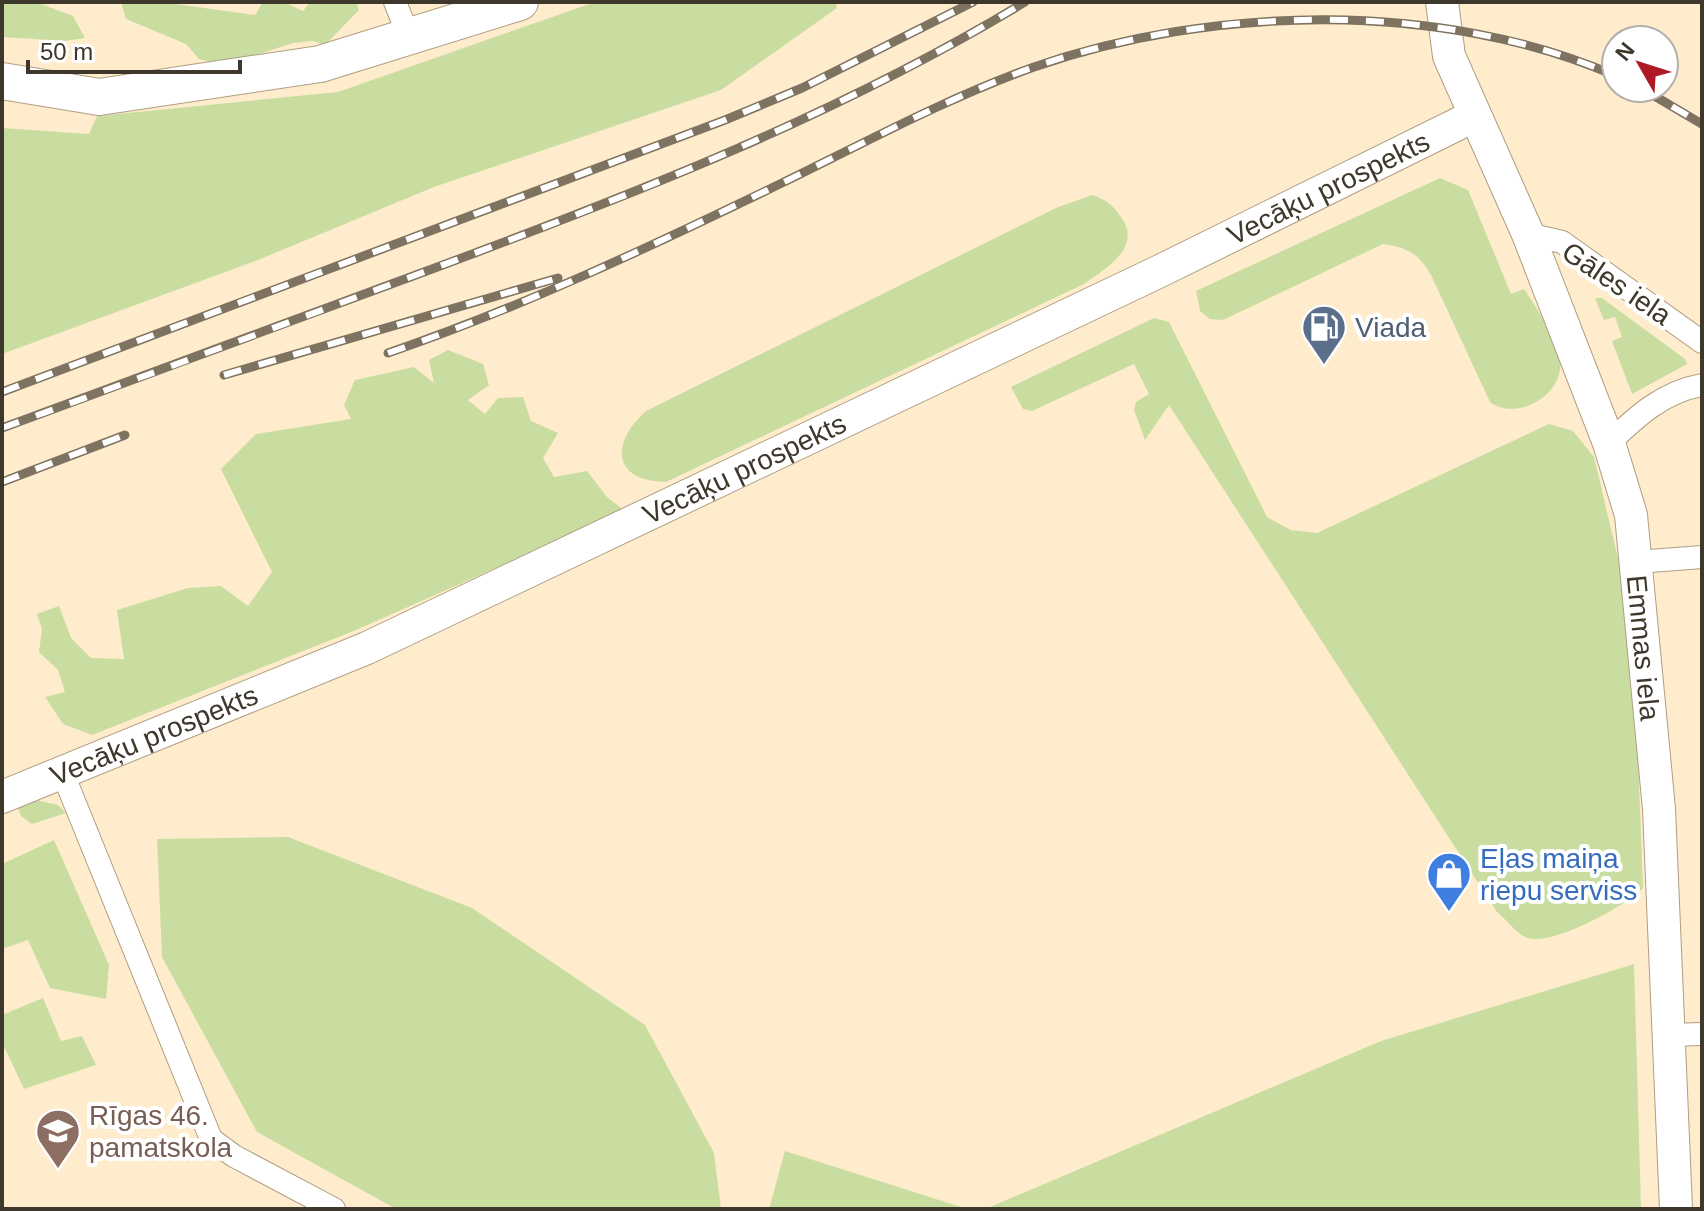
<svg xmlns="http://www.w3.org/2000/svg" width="1704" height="1211" viewBox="0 0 1704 1211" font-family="Arial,sans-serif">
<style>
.green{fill:#cadda1}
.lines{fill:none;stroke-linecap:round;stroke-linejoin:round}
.minor-casing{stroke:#af9e81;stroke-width:24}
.secondary-casing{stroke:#af9e81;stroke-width:34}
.primary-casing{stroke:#af9e81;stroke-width:38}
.minor{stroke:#fff;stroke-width:22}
.secondary{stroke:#fff;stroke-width:32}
.primary{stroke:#fff;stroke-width:36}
.rail-casing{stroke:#7e7361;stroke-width:9}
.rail{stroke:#fff;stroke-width:6;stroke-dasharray:18;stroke-linecap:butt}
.labels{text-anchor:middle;stroke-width:8;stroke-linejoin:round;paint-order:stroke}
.street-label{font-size:28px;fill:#3e372b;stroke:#fff}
.service-label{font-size:28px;fill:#4e5e75;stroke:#fff;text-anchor:start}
.shop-label{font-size:28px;fill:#366cbe;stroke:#fff;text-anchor:start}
.education-label{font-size:28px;fill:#785e54;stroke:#fff;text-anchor:start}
</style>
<rect width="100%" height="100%" fill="#feeccd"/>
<g class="green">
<polygon points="2,2 36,2 73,16 85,38 65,41 2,37"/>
<polygon points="121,2 161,2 255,15 263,2 284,2 303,11 310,2 356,2 359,10 325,45 313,41 293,43 223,66 199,59 186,44 126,19"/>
<polygon points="595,2 835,2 837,8 721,90 434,187 258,260 2,354 2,128 89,134 97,116 338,92"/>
<path d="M 1440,178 L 1468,190 L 1511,294 L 1524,289 C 1537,309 1557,337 1560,361 C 1564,395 1517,422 1490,402 L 1431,275 C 1419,254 1407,247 1383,244 L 1223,320 L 1210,319 L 1200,311 L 1196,291 Z"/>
<path d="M 1092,195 C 1105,199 1113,205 1121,217 C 1143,247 1106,268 1084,284 L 666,482 C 612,481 610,443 646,411 L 1056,208 Z"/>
<polygon points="1595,298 1602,298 1685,359 1687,364 1632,394 1612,341 1622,337 1615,317 1604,320"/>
<path d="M 1154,318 L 1169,322 L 1267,517 L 1291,530 L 1317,533 L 1549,424 L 1573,431 L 1594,457 L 1633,622 L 1643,888 C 1626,906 1548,949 1525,937 C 1515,932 1506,919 1497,912 L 1169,405 L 1145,440 L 1134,410 L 1136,402 L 1149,394 L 1134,364 L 1032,411 L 1023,409 L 1011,387 Z"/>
<polygon points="448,350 483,364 489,385 468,400 485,414 498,398 523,397 531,421 558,433 543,458 554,477 587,471 607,497 625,511 356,630 92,735 63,724 45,697 65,692 58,670 39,652 42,629 37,614 59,606 71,638 91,658 124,659 117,610 188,588 221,586 248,606 272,572 221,469 256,434 351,419 344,405 355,380 414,367 434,383 429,360"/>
<polygon points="36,800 58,805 66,813 32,824 21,816 17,805"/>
<polygon points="288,837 472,908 645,1025 714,1153 721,1209 396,1209 257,1132 162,957 157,839"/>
<polygon points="54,840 109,965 106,999 50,988 28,940 2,949 2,864"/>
<polygon points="1634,964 1641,1209 769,1209 785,1151 961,1207 990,1207 1381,1041"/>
<polygon points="43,998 61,1041 82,1036 96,1065 24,1089 2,1042 2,1015"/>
</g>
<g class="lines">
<g class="minor-casing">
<g id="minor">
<polyline points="395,2 409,37"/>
<polyline points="1528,234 1562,242 1702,342"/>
<path d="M 1609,443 C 1637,416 1663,392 1702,385"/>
<polyline points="1637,562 1702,557"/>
<polyline points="63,774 211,1139 234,1156 334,1209"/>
<polyline points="1669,1035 1702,1034"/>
</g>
</g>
<g class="secondary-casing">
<g id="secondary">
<path id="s1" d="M 1442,2 L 1449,56 L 1528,234 L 1609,443 L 1631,515 L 1659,809 L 1676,1209"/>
<path id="s2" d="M 2,797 L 367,648 L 1160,271 L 1474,116"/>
</g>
</g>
<g class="primary-casing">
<polyline id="primary" points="2,81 99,97 320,64 520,2"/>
</g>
<use href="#minor" class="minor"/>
<use href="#secondary" class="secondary"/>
<use href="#primary" class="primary"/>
<g class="rail-casing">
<g id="rail">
<polyline points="1641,88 1702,124"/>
<path d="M 388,353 C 525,306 654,245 784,182 C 866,142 947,98 1034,67 C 1213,5 1442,0 1616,76"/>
<polyline points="224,375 558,278"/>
<polyline points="2,392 725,120 802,88 973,2"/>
<path d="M 2,428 C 146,376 289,322 432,269 C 637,193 838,115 1025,2"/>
<polyline points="2,482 125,435"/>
</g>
</g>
<use href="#rail" class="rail"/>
</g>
<defs>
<g id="fuel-pin" transform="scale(2.3)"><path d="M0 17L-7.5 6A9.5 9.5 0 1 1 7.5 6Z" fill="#5c6f8a" stroke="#fff"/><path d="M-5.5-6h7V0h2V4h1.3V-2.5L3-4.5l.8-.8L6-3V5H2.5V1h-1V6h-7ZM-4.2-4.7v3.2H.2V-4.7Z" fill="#fff"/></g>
<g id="shop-pin" transform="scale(2.3)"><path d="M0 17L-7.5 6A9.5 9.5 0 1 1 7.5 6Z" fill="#3f7fe0" stroke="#fff"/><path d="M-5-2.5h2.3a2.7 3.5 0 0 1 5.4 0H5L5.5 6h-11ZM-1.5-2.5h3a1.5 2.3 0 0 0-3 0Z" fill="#fff"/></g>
<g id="school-pin" transform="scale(2.3)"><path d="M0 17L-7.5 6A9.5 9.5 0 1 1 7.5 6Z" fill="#8d6e63" stroke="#fff"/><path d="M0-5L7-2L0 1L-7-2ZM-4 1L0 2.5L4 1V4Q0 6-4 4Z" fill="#fff"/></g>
</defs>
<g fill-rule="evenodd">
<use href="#fuel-pin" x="1324" y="327"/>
<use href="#shop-pin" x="1449" y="874"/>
<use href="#school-pin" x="58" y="1131"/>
</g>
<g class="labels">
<g class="street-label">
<text dy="10" stroke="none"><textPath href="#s2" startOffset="1460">Vecāķu prospekts</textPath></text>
<text transform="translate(1617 283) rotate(34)" y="10">Gāles iela</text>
<text dy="10" stroke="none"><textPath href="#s2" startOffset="812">Vecāķu prospekts</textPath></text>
<text dy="10" stroke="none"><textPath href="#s1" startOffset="682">Emmas iela</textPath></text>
<text dy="10" stroke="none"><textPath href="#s2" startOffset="164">Vecāķu prospekts</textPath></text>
</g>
<g class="service-label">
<text x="1355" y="337">Viada</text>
</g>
<g class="shop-label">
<text x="1480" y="868">Eļas maiņa<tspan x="1480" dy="32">riepu serviss</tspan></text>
</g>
<g class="education-label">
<text x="89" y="1125">Rīgas 46.<tspan x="89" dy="32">pamatskola</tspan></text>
</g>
</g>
<rect width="1704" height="1211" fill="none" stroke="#3e372b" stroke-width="8"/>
<g transform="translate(1640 64) rotate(309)"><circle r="38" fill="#ffffff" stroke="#b2afaa" stroke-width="2"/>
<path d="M0-6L14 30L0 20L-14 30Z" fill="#ad1924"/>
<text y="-12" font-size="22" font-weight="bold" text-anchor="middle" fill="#3e372b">N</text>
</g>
<path d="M28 60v12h212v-12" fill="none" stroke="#3e372b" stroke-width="4"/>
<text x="40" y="60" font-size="24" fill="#3e372b" stroke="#ffffff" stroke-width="6" paint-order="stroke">50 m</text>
</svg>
